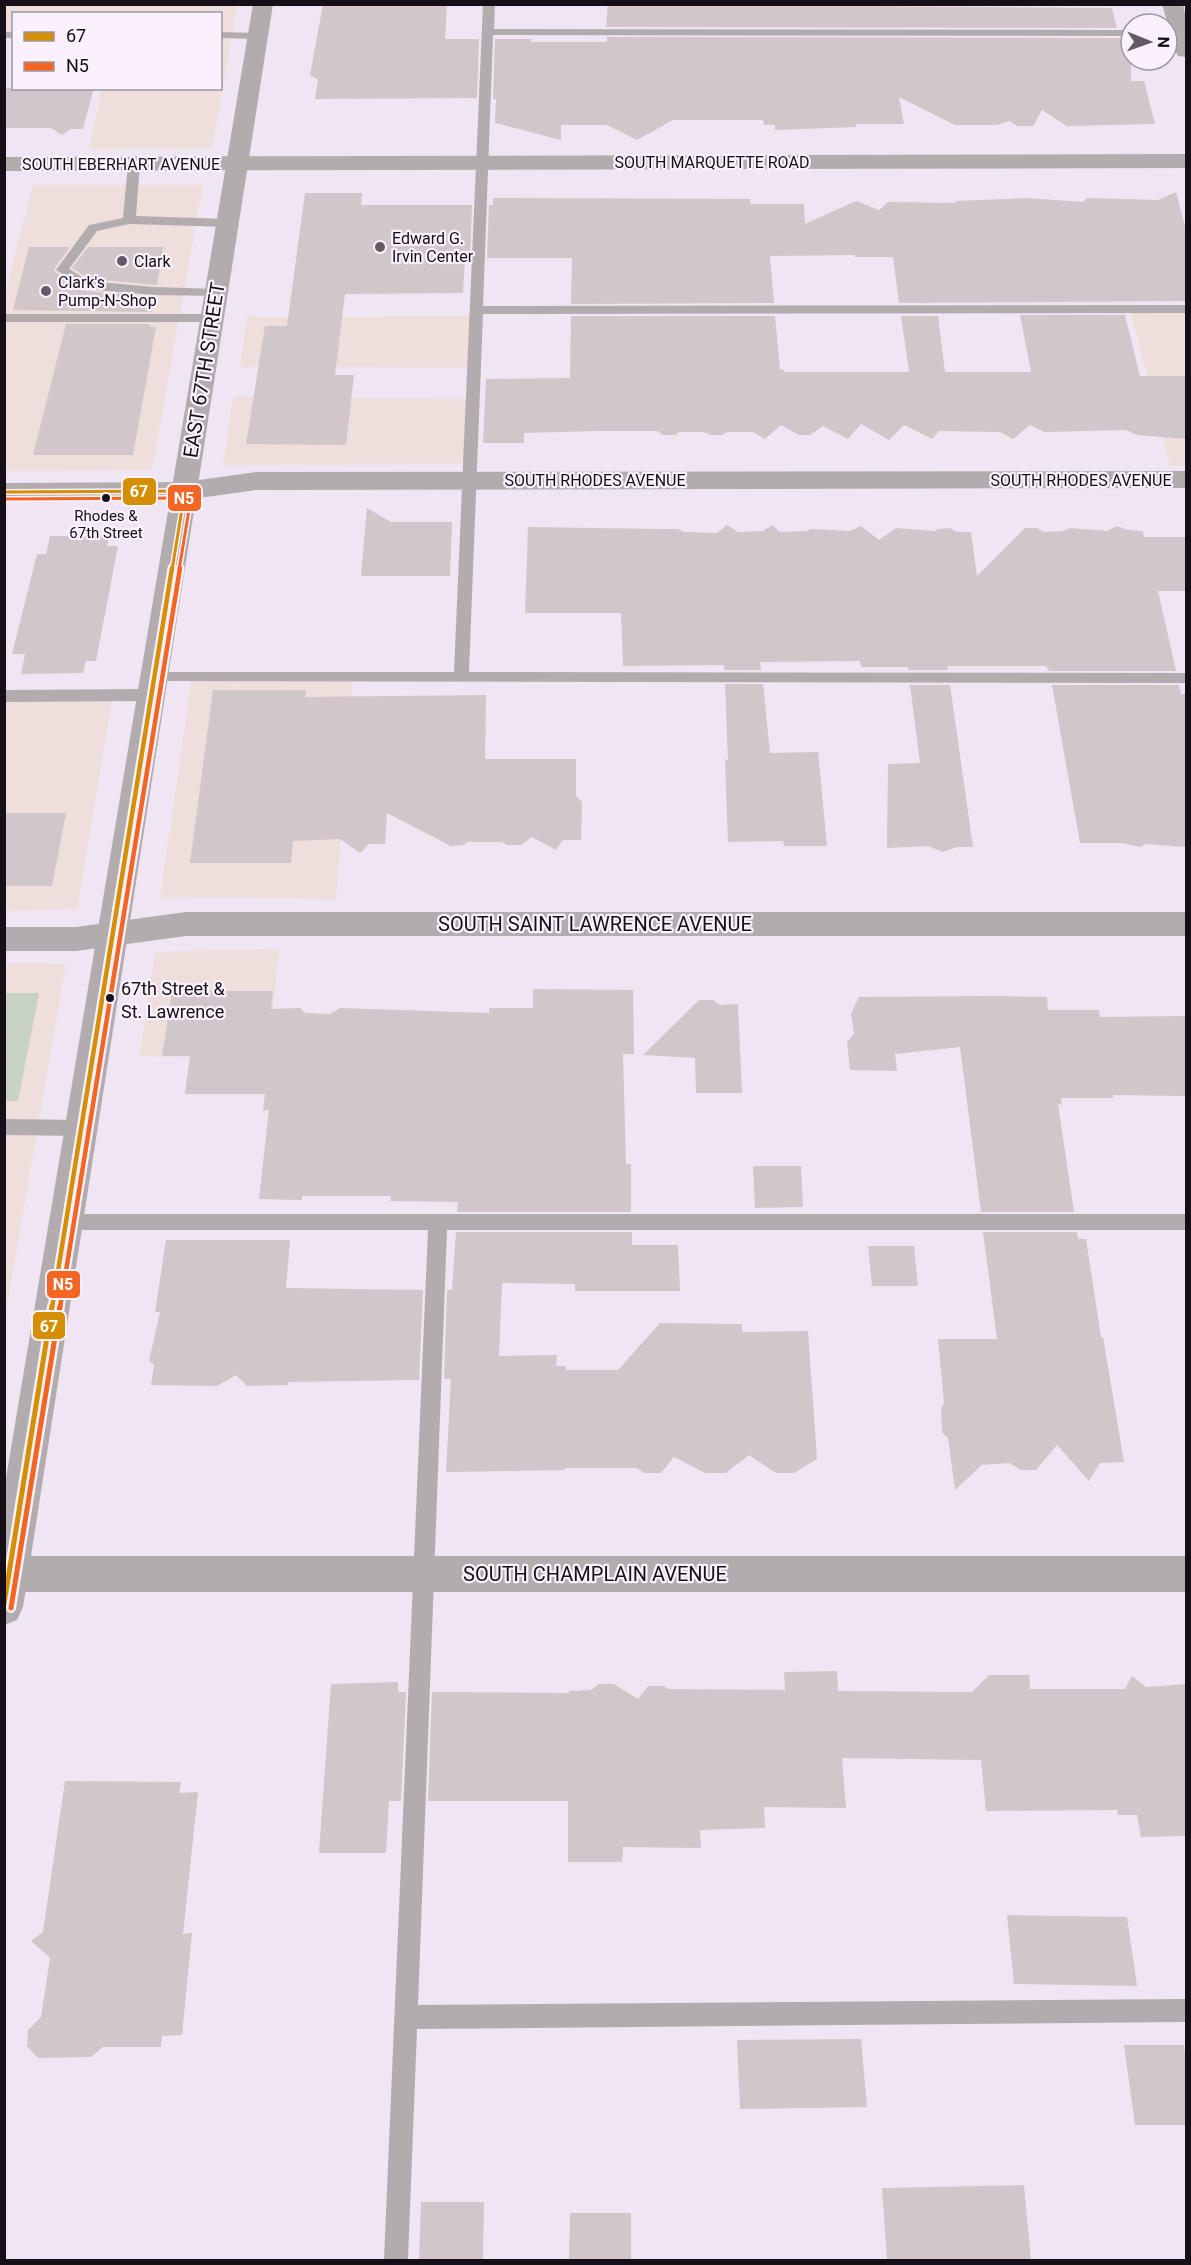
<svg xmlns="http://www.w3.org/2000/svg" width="1191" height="2265" viewBox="0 0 1191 2265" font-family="Roboto,sans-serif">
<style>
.commercial{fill:#eededc}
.green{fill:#c8d2c6}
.building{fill:#d1c6ca}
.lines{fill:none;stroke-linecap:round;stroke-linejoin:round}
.service{fill:#b2acae;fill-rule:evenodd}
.minor{fill:#b2acae;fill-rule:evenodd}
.tertiary{fill:#b2acae;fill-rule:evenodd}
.bus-1-far2-casing{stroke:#faf1fc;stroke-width:6}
.bus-1-far1-casing{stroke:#faf1fc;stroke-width:9}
.bus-1-casing{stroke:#faf1fc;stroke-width:10}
.bus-2-far2-casing{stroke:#faf1fc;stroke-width:6}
.bus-2-far1-casing{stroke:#faf1fc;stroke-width:9}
.bus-2-casing{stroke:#faf1fc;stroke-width:10}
.bus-1-far2{stroke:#d58f04;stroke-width:3}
.bus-1-far1{stroke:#d58f04;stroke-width:4.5}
.bus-1{stroke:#d58f04;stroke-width:5}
.bus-2-far2{stroke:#f26522;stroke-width:3}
.bus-2-far1{stroke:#f26522;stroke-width:4.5}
.bus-2{stroke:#f26522;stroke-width:5}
.poi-dot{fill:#625a65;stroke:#faf1fc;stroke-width:2}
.bus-dot{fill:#160f18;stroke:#faf1fc;stroke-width:2}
.labels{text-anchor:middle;stroke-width:4.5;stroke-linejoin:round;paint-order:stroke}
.far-bus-label{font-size:15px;fill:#160f18;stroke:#faf1fc}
.far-street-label{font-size:16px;fill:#160f18;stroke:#faf1fc}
.far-poi-label{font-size:16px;fill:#160f18;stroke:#faf1fc;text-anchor:start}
.bus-label{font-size:18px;fill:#160f18;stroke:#faf1fc;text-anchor:start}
.street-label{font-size:20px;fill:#160f18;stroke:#faf1fc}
.line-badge{stroke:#faf1fc;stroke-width:2}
.badge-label{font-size:16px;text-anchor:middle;font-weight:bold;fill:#fff}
</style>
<rect width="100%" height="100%" fill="#f0e5f3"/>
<g class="commercial">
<polygon points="5,5 237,5 212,149 89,149 102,89 220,88 220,14 14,14 13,35 5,35"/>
<polygon points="33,185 203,185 152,470 5,471 5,293"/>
<polygon points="1130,309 1186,309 1186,465 1170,466"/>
<polygon points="476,316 474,368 240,367 247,317"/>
<polygon points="233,397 472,399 470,464 223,465"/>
<polygon points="192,677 353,677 336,899 160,897"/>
<polygon points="113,695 77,909 5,911 4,696"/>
<polygon points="279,949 268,1059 140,1056 155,952"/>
<polygon points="5,963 66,964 5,1317"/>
</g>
<polygon class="green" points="5,993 39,993 18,1101 5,1101"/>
<g class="building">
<polygon points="323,4 447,4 445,39 479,39 477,98 315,99 318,80 310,75"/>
<polygon points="608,4 1112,8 1117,28 606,27"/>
<polygon points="607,37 1120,38 1122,43 1131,43 1131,81 1144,81 1155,124 1067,126 1042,110 1033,126 1017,126 1009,121 997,125 955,125 899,97 904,124 856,124 856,127 775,130 775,125 764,125 763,120 673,120 637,140 607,125 561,125 561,140 495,123 496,99 493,99 495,39 531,39 531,42 607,42"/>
<polygon points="4,88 94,88 83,129 71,129 62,135 51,128 4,128"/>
<polygon points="1176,192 1186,230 1186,301 899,303 893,257 855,257 855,255 770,256 774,303 571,304 572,258 487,258 489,205 493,205 493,198 750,199 750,204 804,204 805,224 856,201 879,210 888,202 956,203 955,201 1027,198 1083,202 1087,198 1158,200"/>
<polygon points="305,193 362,193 361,205 472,205 470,258 465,259 463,293 345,294 335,375 354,375 346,445 246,444 265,326 287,326"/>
<polygon points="29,247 70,247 54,269 55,272 86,291 155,297 152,312 13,310"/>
<polygon points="88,247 163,247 157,285 90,279 72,268"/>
<polygon points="1020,315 1125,315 1140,376 1186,376 1186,439 1137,435 1126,430 1044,432 1030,425 1013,439 1000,432 939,431 932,439 904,425 889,440 861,424 848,439 823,426 810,435 799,435 781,425 765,439 753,432 727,432 722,435 711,435 703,432 679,432 675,435 663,435 657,431 597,431 524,433 524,443 483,443 486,379 570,378 571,316 775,316 780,369 784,370 784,372 909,372 901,316 938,316 945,372 1031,372"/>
<polygon points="66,324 150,324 150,327 156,327 133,455 33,455"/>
<polygon points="367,508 391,522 452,522 450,576 361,576"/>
<polygon points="727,525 738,532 763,531 772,525 780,532 807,531 811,529 850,531 861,526 879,540 896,528 935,531 938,529 950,528 957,532 971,532 977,576 1025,528 1037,528 1044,532 1063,531 1070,528 1107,531 1117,526 1128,530 1143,531 1144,537 1186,537 1186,591 1158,591 1176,671 1049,671 1046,666 947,666 948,670 908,670 908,667 861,667 860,661 760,662 761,670 724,670 724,665 623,666 621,613 525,613 528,527 661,529 678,529 684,532 717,533"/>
<polygon points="50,536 109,536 107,546 118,546 96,661 86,661 83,673 21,674 25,654 12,654 37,554 46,554"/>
<polygon points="725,684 763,684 770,753 818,752 827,846 784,846 783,841 728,842 725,760 728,760"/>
<polygon points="910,685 950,685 973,847 957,847 942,852 928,846 887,848 888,764 920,763"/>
<polygon points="1052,685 1179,685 1181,694 1186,694 1186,847 1145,844 1141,847 1122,843 1080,843"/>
<polygon points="213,690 306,690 305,697 486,695 485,759 576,759 576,796 582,802 581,840 563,840 556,850 532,837 521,845 507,845 502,842 467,842 464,845 451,846 387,813 385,844 369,844 360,853 340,839 293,841 291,863 190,863"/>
<polygon points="4,813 66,813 52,886 4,886"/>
<polygon points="533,989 633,990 634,1054 623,1054 626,1164 631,1164 631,1212 457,1212 458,1202 390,1201 391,1196 302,1196 302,1200 259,1199 269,1110 263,1111 265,1094 185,1094 190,1056 162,1056 172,991 273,991 271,1009 300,1008 305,1013 330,1014 340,1008 489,1013 489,1008 533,1008"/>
<polygon points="994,996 1047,997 1048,1010 1099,1010 1100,1017 1186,1016 1186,1096 1113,1095 1113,1098 1061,1098 1062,1105 1058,1104 1074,1212 981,1212 960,1047 895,1054 897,1071 850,1070 847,1042 854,1034 851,1014 859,997"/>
<polygon points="699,1000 713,1000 720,1005 738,1004 742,1093 696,1093 695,1058 643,1055"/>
<polygon points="753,1166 801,1166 803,1207 755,1208"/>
<polygon points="456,1232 632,1232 632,1245 678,1245 680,1291 575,1291 575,1284 502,1283 499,1356 557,1355 556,1366 566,1366 566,1370 618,1370 660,1323 742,1324 742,1332 808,1331 817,1459 794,1473 776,1473 749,1455 726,1473 705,1473 674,1457 661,1473 644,1473 637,1468 565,1468 565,1470 446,1472 451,1379 444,1379 447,1290 452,1290"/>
<polygon points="983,1232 1077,1232 1078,1239 1086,1239 1101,1337 1103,1337 1124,1462 1100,1463 1089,1481 1057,1445 1036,1470 1021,1470 1009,1463 982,1465 955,1490 948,1438 942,1432 941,1409 944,1403 938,1339 997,1339"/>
<polygon points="166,1240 290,1240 286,1288 423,1290 419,1380 288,1382 288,1385 247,1386 236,1375 217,1386 151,1385 154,1365 149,1361 160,1312 155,1312"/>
<polygon points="868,1246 914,1246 918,1286 872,1286"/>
<polygon points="837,1671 838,1691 972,1692 989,1675 1029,1675 1030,1689 1125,1689 1132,1676 1146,1687 1186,1684 1186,1836 1141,1837 1137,1815 1118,1815 1117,1810 986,1811 981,1760 842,1758 846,1808 764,1807 765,1828 700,1830 701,1848 623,1847 622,1862 568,1862 568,1801 428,1801 432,1692 569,1693 569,1691 591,1690 599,1684 614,1684 638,1699 648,1686 664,1686 668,1689 785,1690 784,1672"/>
<polygon points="398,1682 398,1692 406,1692 401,1801 389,1801 386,1853 319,1853 331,1684"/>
<polygon points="65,1781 181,1782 179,1793 198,1792 183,1934 192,1933 182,2035 162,2036 161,2047 103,2047 91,2057 38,2058 27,2046 28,2030 41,2017 50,1958 31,1941 43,1932"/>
<polygon points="1007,1915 1127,1917 1137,1986 1014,1984"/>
<polygon points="861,2039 867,2107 740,2109 737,2040"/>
<polygon points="1124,2045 1184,2045 1186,2061 1186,2125 1135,2125"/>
<polygon points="1024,2185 1031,2260 887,2260 882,2188"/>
<polygon points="421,2202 484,2202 483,2260 419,2260"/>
<polygon points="570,2213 631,2213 631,2260 569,2260"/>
</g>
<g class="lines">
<g class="service">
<polygon points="483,4 495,4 494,29 1131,30 1131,36 493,35 483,306 1186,305 1186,313 483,314 469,672 1186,673 1186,683 150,681 147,677 150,673 155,672 454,672"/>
<rect x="1167" y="30" width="19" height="6"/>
<rect x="4" y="32" width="10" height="6"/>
<polygon points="220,32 258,33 264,36 258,39 220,38"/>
<polygon points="134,160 140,164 136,216 228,219 234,223 228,227 129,224 97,231 69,269 89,281 153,287 217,289 224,293 222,296 153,295 86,289 56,270 89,225 123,218 128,164"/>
<polygon points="4,314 213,314 220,318 213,322 4,322"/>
<polygon points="152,689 157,691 160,695 157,699 152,701 4,702 4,690"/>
<polygon points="4,1119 82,1120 88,1123 91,1128 88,1133 82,1136 4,1135"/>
<polygon points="66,1214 1186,1214 1186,1230 447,1230 418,2005 1186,1999 1186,2022 417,2029 408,2260 384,2260 428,1230 66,1230 59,1228 57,1222 59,1216"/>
</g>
<g class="minor">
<polygon points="1186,154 1186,168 4,171 4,157"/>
<polygon points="256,472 1186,471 1186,488 256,490 185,500 4,501 4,483 185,482"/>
<polygon points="186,912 1186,912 1186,936 186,936 76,951 4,951 4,927 76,927"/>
<rect x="4" y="1556" width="1182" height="36"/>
</g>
<g class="tertiary">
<polygon points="253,4 273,4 23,1607 17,1620 4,1625 4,1490"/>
<polygon points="1162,4 1183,4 1186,18 1186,57 1178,56 1175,51"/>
</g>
<g class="bus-1-far2-casing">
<g id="bus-1-far2">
<polyline points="4,492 185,491"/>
<polyline points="172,570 185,491"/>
</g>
</g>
<g class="bus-1-far1-casing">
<polyline id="bus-1-far1" points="52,1308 172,568"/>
</g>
<g class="bus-1-casing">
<polyline id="bus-1" points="4,1604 52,1306"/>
</g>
<g class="bus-2-far2-casing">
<g id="bus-2-far2">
<polyline points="4,499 185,498"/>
<polyline points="179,570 192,492"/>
</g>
</g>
<g class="bus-2-far1-casing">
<polyline id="bus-2-far1" points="60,1308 180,568"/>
</g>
<g class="bus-2-casing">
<polyline id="bus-2" points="11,1608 60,1306"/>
</g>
<use href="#bus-1-far2" class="bus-1-far2"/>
<use href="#bus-1-far1" class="bus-1-far1"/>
<use href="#bus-1" class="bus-1"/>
<use href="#bus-2-far2" class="bus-2-far2"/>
<use href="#bus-2-far1" class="bus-2-far1"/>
<use href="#bus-2" class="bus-2"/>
</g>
<g class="poi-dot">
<circle cx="380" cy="247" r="6"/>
<circle cx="122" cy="261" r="6"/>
<circle cx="46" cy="291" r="6"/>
</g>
<g class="bus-dot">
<circle cx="106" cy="498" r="5"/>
<circle cx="110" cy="998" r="5"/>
</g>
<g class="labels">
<g class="far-bus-label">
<text x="106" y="521">Rhodes &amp;<tspan x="106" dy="17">67th Street</tspan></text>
</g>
<g class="far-street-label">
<text x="712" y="168">SOUTH MARQUETTE ROAD</text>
<text x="121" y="170">SOUTH EBERHART AVENUE</text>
<text x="595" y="486">SOUTH RHODES AVENUE</text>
<text x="1081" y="486">SOUTH RHODES AVENUE</text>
</g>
<g class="far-poi-label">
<text x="392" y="244">Edward G.<tspan x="392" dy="18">Irvin Center</tspan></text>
<text x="134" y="267">Clark</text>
<text x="58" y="288">Clark's<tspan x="58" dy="18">Pump-N-Shop</tspan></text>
</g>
<g class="bus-label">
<text x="121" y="995">67th Street &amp;<tspan x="121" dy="23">St. Lawrence</tspan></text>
</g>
<g class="street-label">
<text transform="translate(204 370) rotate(-81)" y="7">EAST 67TH STREET</text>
<text x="595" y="931">SOUTH SAINT LAWRENCE AVENUE</text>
<text x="595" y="1581">SOUTH CHAMPLAIN AVENUE</text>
</g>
</g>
<g class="line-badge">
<rect x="122" y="477" width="35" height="29" rx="6" fill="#d58f04"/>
<rect x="167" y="484" width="35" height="28" rx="6" fill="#f26522"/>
<rect x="46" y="1270" width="35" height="29" rx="6" fill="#f26522"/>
<rect x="32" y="1311" width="34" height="29" rx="6" fill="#d58f04"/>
</g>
<g class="badge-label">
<text x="139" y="497">67</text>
<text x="184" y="504">N5</text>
<text x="63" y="1290">N5</text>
<text x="49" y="1332">67</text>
</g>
<rect width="1191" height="2265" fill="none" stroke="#160f18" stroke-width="12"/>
<rect x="12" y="12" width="210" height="78" fill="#faf1fc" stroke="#9f97a1" stroke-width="1.5"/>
<rect x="24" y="32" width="30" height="9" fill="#d58f04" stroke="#9f97a1" stroke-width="1.5"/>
<text x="66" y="42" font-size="18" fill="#160f18">67</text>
<rect x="24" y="62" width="30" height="9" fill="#f26522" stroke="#9f97a1" stroke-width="1.5"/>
<text x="66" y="72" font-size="18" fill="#160f18">N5</text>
<g transform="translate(1149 42) rotate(91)"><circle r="28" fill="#faf1fc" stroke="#9f97a1" stroke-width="1.5"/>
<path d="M0-4.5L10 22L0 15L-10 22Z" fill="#625a65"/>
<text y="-9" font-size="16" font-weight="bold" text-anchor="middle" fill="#160f18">N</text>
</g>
</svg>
